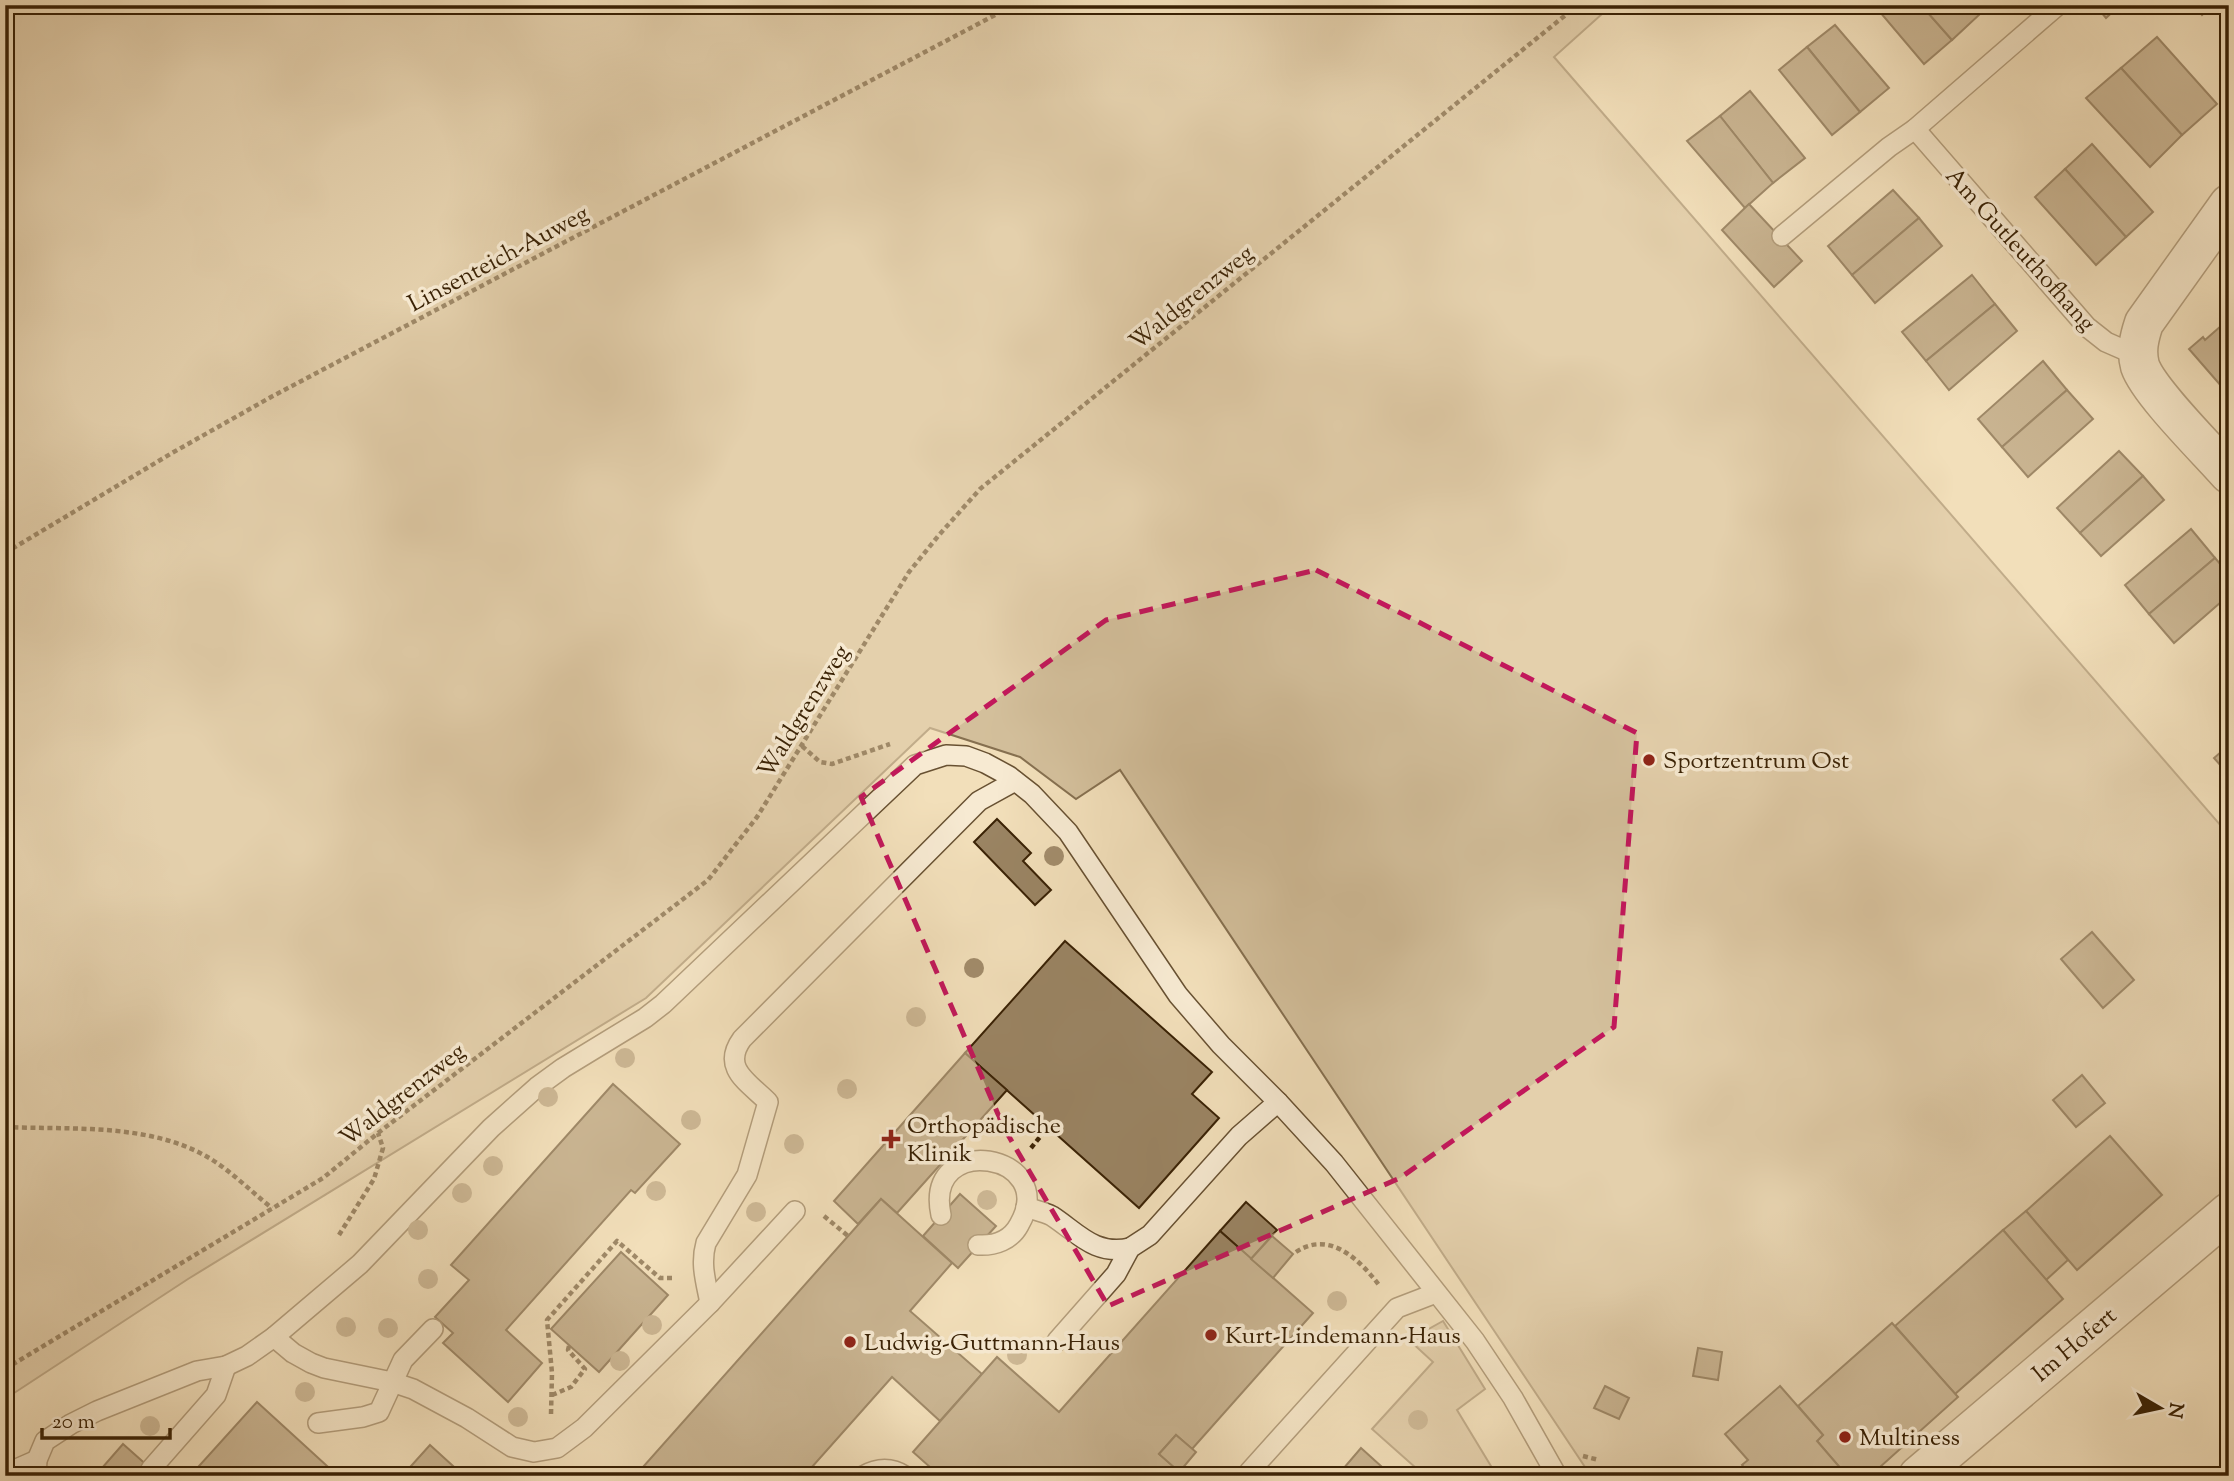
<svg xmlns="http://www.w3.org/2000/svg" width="2234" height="1481" viewBox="0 0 2234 1481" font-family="'Sorts Mill Goudy',serif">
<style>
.green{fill:#d3bf9b;stroke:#867050;stroke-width:2}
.building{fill:#9a8463;stroke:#3a2205;stroke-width:2}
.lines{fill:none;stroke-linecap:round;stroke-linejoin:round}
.lane-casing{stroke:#685132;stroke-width:22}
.street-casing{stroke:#685132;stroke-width:41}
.path{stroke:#3a2205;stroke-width:4.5;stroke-dasharray:5 3.5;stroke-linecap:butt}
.lane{stroke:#f7ead2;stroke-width:19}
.street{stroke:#f7ead2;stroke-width:38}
.tree{fill:#a28c6b}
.marked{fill:none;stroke:#c2185b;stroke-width:5;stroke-dasharray:14 9;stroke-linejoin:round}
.poi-dot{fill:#8f2418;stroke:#f7ead2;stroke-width:2.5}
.labels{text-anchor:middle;stroke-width:7;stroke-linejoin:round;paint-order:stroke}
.street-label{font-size:24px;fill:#3a2205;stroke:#f7ead2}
.poi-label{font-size:24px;fill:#3a2205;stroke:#f7ead2;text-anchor:start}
</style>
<rect width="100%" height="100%" fill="#f2dfba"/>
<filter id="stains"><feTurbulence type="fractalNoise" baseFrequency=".00286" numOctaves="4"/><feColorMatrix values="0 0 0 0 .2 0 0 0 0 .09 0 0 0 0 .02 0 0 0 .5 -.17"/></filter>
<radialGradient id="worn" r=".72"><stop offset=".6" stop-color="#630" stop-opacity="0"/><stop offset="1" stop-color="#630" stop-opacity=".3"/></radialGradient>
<g class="green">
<polygon points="5,5 1612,5 1554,57 2229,835 2229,1191 1897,1476 1591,1476 1120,770 1076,799 1020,757 930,728 646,998 188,1279 5,1399"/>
<polygon points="1443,1321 1485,1389 1457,1410 1497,1476 1425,1476 1372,1429 1433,1362 1409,1340"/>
</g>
<g class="building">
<polygon points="1874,5 1921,5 1952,40 1924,64"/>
<polygon points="1921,5 1972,5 1980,14 1952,40"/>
<polygon points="2095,5 2120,5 2106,18"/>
<polygon points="2194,5 2213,5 2202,15"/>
<polygon points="1835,25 1889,88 1860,112 1807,47"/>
<polygon points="2157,37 2217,104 2182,135 2121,68"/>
<polygon points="1807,47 1860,112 1832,135 1779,70"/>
<polygon points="2121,68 2182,135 2150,167 2086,98"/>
<polygon points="1750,91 1805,158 1773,183 1720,116"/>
<polygon points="1720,116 1773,183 1745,208 1687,141"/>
<polygon points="2092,144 2153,212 2126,237 2065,169"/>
<polygon points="2065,169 2126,237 2096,265 2035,197"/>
<polygon points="1893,190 1919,218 1852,275 1828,246"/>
<polygon points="1749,204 1802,261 1774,287 1722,230"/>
<polygon points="1919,218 1942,246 1875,303 1852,275"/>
<polygon points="1972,275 1995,304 1926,361 1902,332"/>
<polygon points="1995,304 2017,331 1949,390 1926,361"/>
<polygon points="2229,319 2229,395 2189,349 2203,337 2205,340"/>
<polygon points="2043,361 2067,390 2002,447 1978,419"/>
<polygon points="2067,390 2093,419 2028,477 2002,447"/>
<polygon points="2119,451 2143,476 2080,533 2057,508"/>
<polygon points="2143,476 2164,500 2101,556 2080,533"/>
<polygon points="2191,529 2215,558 2149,614 2125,585"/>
<polygon points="2215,558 2229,574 2229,595 2174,643 2149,614"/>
<polygon points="2229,745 2229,775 2214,758"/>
<polygon points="997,819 1031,853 1023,861 1051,890 1035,905 974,842"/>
<polygon points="2092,932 2134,980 2103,1008 2061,959"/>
<polygon points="1065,941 1212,1072 1192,1094 1219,1118 1139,1208 965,1053"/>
<polygon points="965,1053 1007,1090 897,1213 881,1199 858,1224 834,1201"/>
<polygon points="2082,1075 2105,1103 2076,1127 2053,1100"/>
<polygon points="613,1084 680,1144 635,1193 631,1190 506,1330 542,1363 508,1402 443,1343 453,1333 435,1317 469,1280 451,1265"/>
<polygon points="2110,1136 2162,1195 2077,1270 2026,1211"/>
<polygon points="960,1194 996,1226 958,1268 923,1236"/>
<polygon points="881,1199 952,1263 910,1311 982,1374 940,1421 892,1377 804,1476 635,1476"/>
<polygon points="1246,1202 1277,1230 1251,1259 1220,1231"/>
<polygon points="2026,1211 2068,1260 2046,1280 2003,1230"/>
<polygon points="2003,1230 2063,1299 1955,1394 1895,1326"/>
<polygon points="1220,1231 1313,1313 1192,1449 1176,1435 1159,1454 1175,1468 1168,1476 1151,1476 1144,1470 1139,1476 940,1476 913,1452 997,1357 1059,1412"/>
<polygon points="1272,1236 1293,1254 1273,1278 1251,1259"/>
<polygon points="621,1252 668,1295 599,1372 551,1329"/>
<polygon points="1892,1323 1958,1397 1870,1476 1847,1476 1817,1441 1823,1435 1798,1406"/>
<polygon points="1698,1348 1722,1352 1718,1380 1693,1376"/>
<polygon points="1605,1386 1629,1398 1619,1419 1594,1408"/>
<polygon points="1780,1386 1823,1435 1817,1441 1842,1470 1835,1476 1751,1476 1742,1465 1748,1460 1725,1434"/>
<polygon points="257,1402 338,1476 190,1476"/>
<polygon points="1176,1435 1196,1452 1176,1476 1168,1476 1175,1468 1159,1454"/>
<polygon points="123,1444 159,1476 95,1476"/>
<polygon points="430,1445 464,1476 402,1476"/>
<polygon points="1361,1448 1392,1476 1337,1476"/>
</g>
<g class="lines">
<g class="lane-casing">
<g id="lane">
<polyline points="1915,129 2087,327 2106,342 2138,356"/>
<polyline points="1782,236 1889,147 1915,129 2058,5"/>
<path d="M 1026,1207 C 1034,1210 1044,1212 1052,1216 C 1078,1233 1095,1256 1130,1248"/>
<path d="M 941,1215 C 923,1130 1061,1153 1019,1225 C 1011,1240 995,1246 978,1245"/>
<path d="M 710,1303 C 706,1282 700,1264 706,1243 L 747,1175 L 768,1102 C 748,1082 721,1068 742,1039 L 979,801 L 1015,781"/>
<polyline points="274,1337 293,1353 311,1363 324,1368 392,1382 413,1389 467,1418 512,1447 534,1452 557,1448 584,1428 710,1303 795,1211"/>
<polyline points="1057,1341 1116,1274 1130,1248 1150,1235 1239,1136 1278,1102"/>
<polyline points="318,1423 363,1417 379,1412 403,1360 433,1329"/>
<polyline points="151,1469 216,1395 226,1366"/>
<polyline points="1249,1472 1397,1308 1436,1293"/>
<polyline points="5,1474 37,1460"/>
<polyline points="36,1476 37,1460 45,1441 71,1424 97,1411 197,1371 226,1366 247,1356 274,1337 360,1264 491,1128 537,1087 563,1068 645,1018 663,1004 915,765 946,755 966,756 985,763 1009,776 1032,794 1068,832 1178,995 1221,1045 1278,1102 1334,1163 1475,1341 1513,1398 1557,1476"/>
<path d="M 863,1476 C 877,1468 891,1467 905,1476"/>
</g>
</g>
<g class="street-casing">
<g id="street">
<path d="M 2229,204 L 2144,323 C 2139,338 2136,351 2140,366 C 2149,392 2208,450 2229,474"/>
<polyline points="1918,1476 2229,1212"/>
</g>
</g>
<g class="path">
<polyline points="5,553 172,453 271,397 1014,5"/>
<polyline points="802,746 820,762 832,764 890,744"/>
<path d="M 5,1127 C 74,1130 157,1122 217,1163 C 236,1176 253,1193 272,1208"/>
<polyline points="1031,1148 1048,1127"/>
<polyline points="824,1216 848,1236"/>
<polyline points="339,1235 374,1179 383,1148 378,1133"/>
<path d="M 1296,1252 C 1329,1230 1359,1259 1379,1285"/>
<polyline points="5,1369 323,1178 378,1133 708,880 757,817 909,572 939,535 980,489 1578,5"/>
<polyline points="552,1395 571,1387 585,1369 568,1350 569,1346"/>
<polyline points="551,1414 552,1373 547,1320 617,1241 660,1278 674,1278"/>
<polyline points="1583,1456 1599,1460"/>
</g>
<use href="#lane" class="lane"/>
<use href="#street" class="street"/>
</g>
<g class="tree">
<circle cx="1054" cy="856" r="10"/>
<circle cx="974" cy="968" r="10"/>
<circle cx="916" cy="1017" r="10"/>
<circle cx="625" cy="1058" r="10"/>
<circle cx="847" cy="1089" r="10"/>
<circle cx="548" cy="1097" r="10"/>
<circle cx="691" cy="1120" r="10"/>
<circle cx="794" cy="1144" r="10"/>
<circle cx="493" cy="1166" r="10"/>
<circle cx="656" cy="1191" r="10"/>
<circle cx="462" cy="1193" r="10"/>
<circle cx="987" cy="1200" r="10"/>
<circle cx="756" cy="1212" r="10"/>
<circle cx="418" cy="1230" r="10"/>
<circle cx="428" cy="1279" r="10"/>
<circle cx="1337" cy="1301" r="10"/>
<circle cx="652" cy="1325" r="10"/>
<circle cx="346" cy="1327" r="10"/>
<circle cx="388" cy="1328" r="10"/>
<circle cx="1017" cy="1355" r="10"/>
<circle cx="620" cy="1361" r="10"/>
<circle cx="305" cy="1392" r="10"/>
<circle cx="518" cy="1417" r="10"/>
<circle cx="1418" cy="1420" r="10"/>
<circle cx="150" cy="1426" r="10"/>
</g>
<path d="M0 0H2234V1481H0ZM 1316,570 L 1637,733 L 1614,1027 L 1400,1178 L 1108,1306 L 1004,1128 L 861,797 L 1106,620 Z" fill="#f2dfba" fill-opacity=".55" fill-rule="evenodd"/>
<path class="marked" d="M 1316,570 L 1637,733 L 1614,1027 L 1400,1178 L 1108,1306 L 1004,1128 L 861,797 L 1106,620 Z"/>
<g class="poi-dot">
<circle cx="1649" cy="760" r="7"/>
<path d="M887.5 1128.5h7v7h7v7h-7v7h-7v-7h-7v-7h7z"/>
<circle cx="1211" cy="1335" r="7"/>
<circle cx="850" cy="1342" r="7"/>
<circle cx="1845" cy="1437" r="7"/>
</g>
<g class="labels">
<g class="street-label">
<text transform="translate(2021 249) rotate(48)" y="8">Am Gutleuthofhang</text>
<text transform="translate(498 258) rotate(-28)" y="8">Linsenteich-Auweg</text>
<text transform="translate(1191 297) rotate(-39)" y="8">Waldgrenzweg</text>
<text transform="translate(803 711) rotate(-58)" y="8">Waldgrenzweg</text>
<text transform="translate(402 1094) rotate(-38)" y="8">Waldgrenzweg</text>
<text transform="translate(2074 1344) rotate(-40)" y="8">Im Hofert</text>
</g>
<g class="poi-label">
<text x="1663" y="768">Sportzentrum Ost</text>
<text x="907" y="1133">Orthopädische<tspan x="907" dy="28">Klinik</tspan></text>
<text x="1225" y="1343">Kurt-Lindemann-Haus</text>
<text x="864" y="1350">Ludwig-Guttmann-Haus</text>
<text x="1859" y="1445">Multiness</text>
</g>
</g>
<rect width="2234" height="1481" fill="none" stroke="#f2dfba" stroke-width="28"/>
<rect x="7" y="7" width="2220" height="1467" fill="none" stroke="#3a2205" stroke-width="3.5"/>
<rect x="14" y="14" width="2206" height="1453" fill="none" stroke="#3a2205" stroke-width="2"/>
<g transform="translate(2160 1408) rotate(99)" stroke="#f7ead2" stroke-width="5" paint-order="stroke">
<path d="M0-5L12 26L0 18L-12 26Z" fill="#3a2205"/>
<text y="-10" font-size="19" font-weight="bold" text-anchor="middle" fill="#3a2205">N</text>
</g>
<path d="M42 1428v10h128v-10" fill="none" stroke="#3a2205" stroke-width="3.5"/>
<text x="52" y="1428" font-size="21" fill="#3a2205" stroke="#f7ead2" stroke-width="5" paint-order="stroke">20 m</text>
<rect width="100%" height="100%" filter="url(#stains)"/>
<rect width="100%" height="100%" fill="url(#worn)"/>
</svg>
